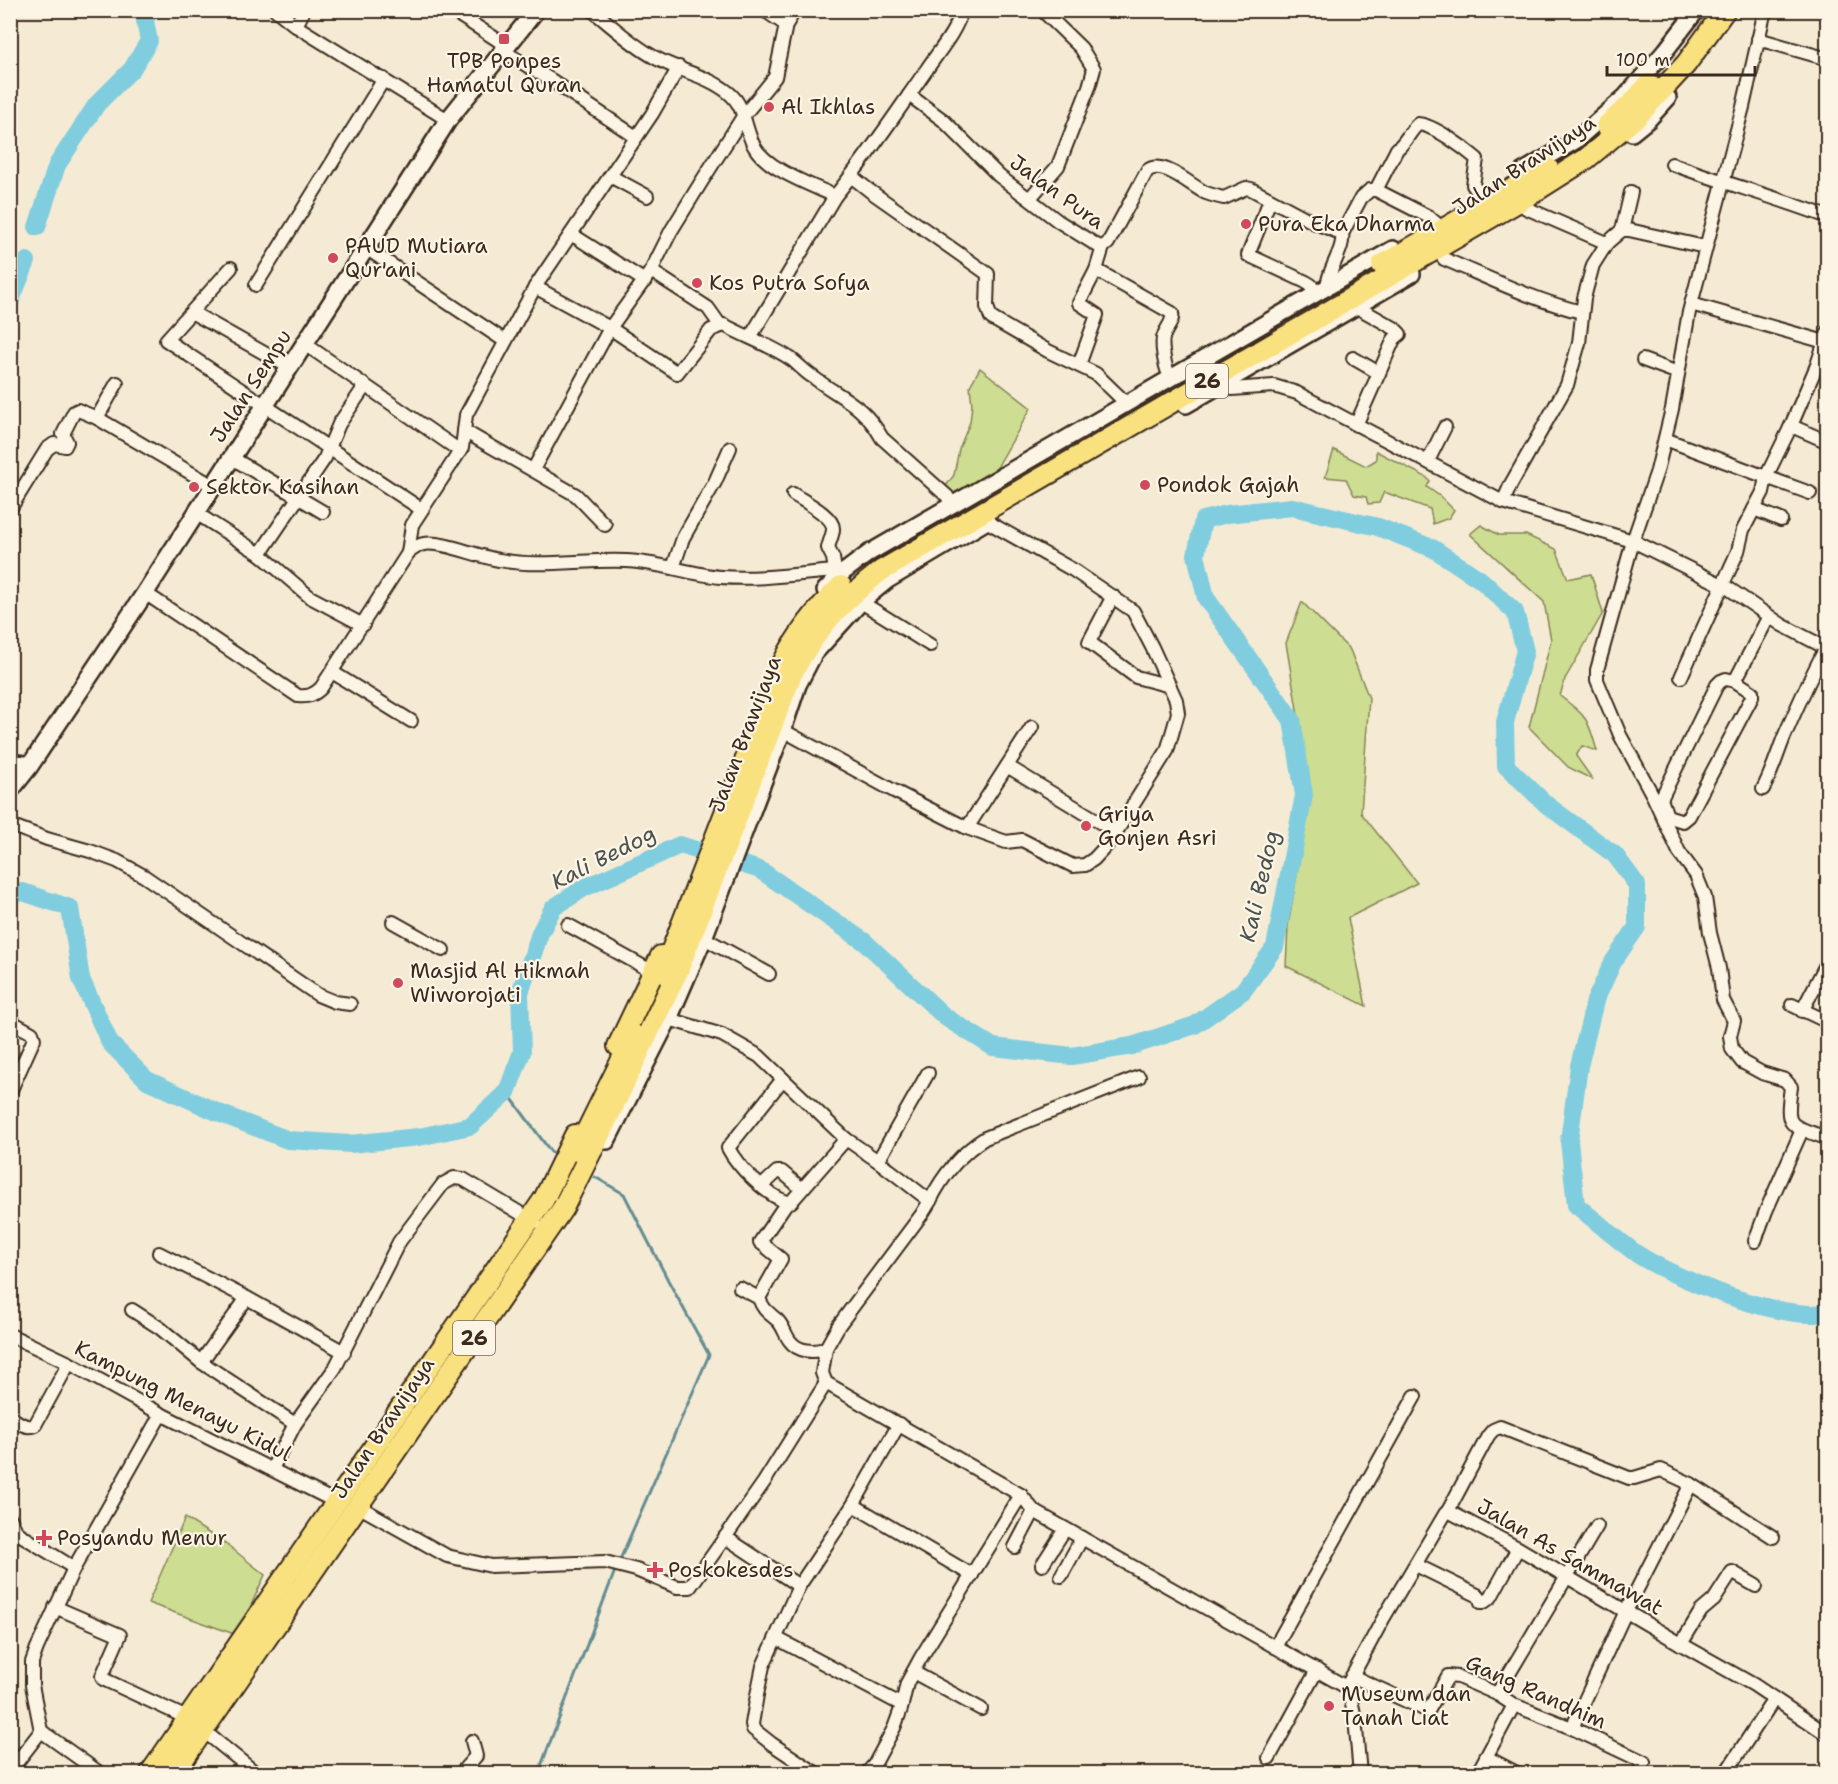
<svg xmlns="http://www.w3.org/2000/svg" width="1838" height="1784" viewBox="0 0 1838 1784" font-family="'Shantell Sans',sans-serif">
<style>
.green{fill:#cddd91;stroke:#848458;stroke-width:1.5}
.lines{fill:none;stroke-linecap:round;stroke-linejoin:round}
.stream{stroke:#648c92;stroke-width:3}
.river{stroke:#80cddf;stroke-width:18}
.minor-casing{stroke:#3b2a1e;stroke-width:16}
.tertiary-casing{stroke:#3b2a1e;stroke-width:20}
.secondary-casing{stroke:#3b2a1e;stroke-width:21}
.trunk-casing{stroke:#3b2a1e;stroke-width:24}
.minor{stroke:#fcf5e5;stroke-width:12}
.tertiary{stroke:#fcf5e5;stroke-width:15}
.secondary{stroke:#fcf5e5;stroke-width:16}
.trunk{stroke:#fae180;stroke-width:20}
.poi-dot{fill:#d1495b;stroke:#fcf5e5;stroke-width:2}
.labels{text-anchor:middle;stroke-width:4.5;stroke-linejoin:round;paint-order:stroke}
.shield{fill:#fcf5e5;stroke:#75675a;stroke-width:1.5}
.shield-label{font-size:20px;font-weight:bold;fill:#3b2a1e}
.poi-label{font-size:21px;fill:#3b2a1e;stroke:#fcf5e5;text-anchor:start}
.street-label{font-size:21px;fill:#3b2a1e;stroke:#fcf5e5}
.water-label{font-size:22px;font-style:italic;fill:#4c534e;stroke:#fcf5e5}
</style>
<rect width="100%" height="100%" fill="#f5ebd4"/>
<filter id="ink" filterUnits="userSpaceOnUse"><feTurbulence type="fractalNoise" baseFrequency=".0167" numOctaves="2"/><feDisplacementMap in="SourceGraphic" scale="12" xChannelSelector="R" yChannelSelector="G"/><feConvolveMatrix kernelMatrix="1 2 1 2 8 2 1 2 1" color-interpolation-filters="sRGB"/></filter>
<g filter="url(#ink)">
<g class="green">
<polygon points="980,368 1031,408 991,478 954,498 943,490 954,475 959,449 970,422 972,405 970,386"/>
<polygon points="1334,450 1366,466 1376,460 1376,451 1426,477 1430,481 1427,487 1441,497 1454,510 1449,518 1433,524 1430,509 1384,492 1379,503 1368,504 1366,497 1354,495 1346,479 1325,477"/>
<path d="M 1481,525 L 1499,535 L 1526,535 L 1556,549 L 1568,579 L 1591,574 L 1603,613 L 1565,679 L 1560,696 C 1587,717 1588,718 1597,751 L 1582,746 L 1576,756 L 1593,780 L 1568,767 L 1529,727 L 1551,640 L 1544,602 L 1470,534 Z"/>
<polygon points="1302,602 1350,650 1369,698 1361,813 1417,883 1348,918 1366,1006 1286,966 1288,926 1311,794 1286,643"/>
<polygon points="185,1518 229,1546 265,1575 237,1635 148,1603"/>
</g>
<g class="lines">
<g class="stream">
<polyline points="507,1092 551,1152 556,1155"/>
<polyline points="595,1177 624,1194 669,1282 709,1355 619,1562"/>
<polyline points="538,1774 616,1568"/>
</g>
<g class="river">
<polyline points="37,227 57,165 97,104 132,69 149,41 145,21 149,10"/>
<polyline points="10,302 27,261"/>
<path d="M 10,894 L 23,892 L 70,908 L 81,979 L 110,1043 L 147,1080 L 219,1113 L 288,1140 L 350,1144 L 419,1137 L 470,1126 L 507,1092 L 522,1052 L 520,993 L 540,933 L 553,908 L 584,888 L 680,845 L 760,870 L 865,942 L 945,1017 L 993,1047 L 1072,1056 L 1132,1046 L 1195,1025 L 1243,991 L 1275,947 L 1304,795 L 1292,720 L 1206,598 L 1196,555 L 1203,520 L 1227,514 L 1292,507 L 1378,527 L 1434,549 L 1481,580 L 1515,612 L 1525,651 L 1505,722 L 1506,766 L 1547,805 L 1615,855 L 1637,885 L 1637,927 L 1613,962 L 1595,1001 L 1579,1066 L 1569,1141 L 1576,1205 C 1596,1221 1616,1239 1637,1254 C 1673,1278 1786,1324 1828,1312"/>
</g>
<g class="minor-casing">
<g id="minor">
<polyline points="276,10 296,26 448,120"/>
<polyline points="451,10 507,46"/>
<path d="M 592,10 C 612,26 632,45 654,57 C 678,71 707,75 729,93 C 746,107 744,128 754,146 C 766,169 811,185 835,196 C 868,156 897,112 927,69 C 939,51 956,32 962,10"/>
<polyline points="764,10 786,25"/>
<path d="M 1765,10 L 1743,107 L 1689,312 L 1672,409 L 1657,471 L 1633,541 L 1597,670 L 1597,680 L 1620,735 L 1653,796 L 1679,852 L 1696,875 L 1705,897 L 1710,933 L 1719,968 L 1723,1000 L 1734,1021 L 1730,1036 L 1732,1049 L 1742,1062 L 1762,1073 L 1785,1080 L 1791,1087 C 1785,1131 1789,1123 1828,1139"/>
<polyline points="296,26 304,10"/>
<polyline points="1758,39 1828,59"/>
<polyline points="503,51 551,80 636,137"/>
<path d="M 909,95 L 943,120 L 999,176 L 1058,221 L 1098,246 L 1103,247 L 1108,243 L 1147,171 C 1162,158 1191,186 1206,193 C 1212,195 1218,197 1224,198 L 1246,188 L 1251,189 L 1313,222 L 1338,232 L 1342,233 L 1344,230 L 1361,198 L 1370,190 L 1376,190 L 1429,217 L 1436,223"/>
<path d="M 1672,164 C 1723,183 1776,197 1828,217"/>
<polyline points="610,176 647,196"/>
<polyline points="851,176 870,191 988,274 987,307 991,318 1048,351 1096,374 1127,404"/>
<path d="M 1376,190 L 1397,149 C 1406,142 1410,131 1418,124 C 1434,125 1464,148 1477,159 L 1473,185 L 1481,197"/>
<polyline points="1030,198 1058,166 1089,87 1094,69 1081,48 1042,10"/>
<polyline points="1270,200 1248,255 1306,282 1311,285 1314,294"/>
<polyline points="1526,208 1607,243"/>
<polyline points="1622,230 1631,192"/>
<polyline points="571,234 645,281"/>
<polyline points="366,248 505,341"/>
<path d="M 1442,256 L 1444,259 C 1489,278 1535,301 1582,312"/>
<polyline points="231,268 166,340 421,509"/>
<path d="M 1096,270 L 1172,313 C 1174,321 1167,327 1164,335 C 1160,343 1165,370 1171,378"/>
<polyline points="651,271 671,231 700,184 744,115 775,77 786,25 795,10"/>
<polyline points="256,285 384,79"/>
<polyline points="535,287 652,114 679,67"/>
<path d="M 1327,287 C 1328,268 1345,250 1342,233"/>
<polyline points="1691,304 1825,342"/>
<polyline points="193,313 289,367"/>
<polyline points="751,336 835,196"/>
<polyline points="305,344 460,451"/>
<polyline points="1353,358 1379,373"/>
<polyline points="1643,360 1678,373"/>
<polyline points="1079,365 1097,315 1079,303 1096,270 1103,247"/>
<polyline points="1225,383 1232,389 1274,386 1297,393 1503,502 1633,541 1728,588 1782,625 1828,649"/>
<polyline points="97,418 117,383"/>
<polyline points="1356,425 1394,339 1400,334 1394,328 1357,307"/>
<polyline points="1790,428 1817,365 1828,332"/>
<polyline points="464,431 576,495 605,525"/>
<polyline points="1665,439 1766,477 1790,428 1796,428 1828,442"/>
<polyline points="232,458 323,512"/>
<polyline points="1428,461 1445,427"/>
<polyline points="533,470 610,328 651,271 708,308 720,325"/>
<path d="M 793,494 C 803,501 834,516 833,529 C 833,535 829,542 828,548 L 833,558 L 835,571"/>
<polyline points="1503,502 1511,484 1567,385 1579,343 1584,298 1593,265 1607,243 1622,230 1629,230 1705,247"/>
<polyline points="10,509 47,449 54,444 65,446 67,442 63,434 74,412 78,410 97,418 213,486"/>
<polyline points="1754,509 1781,520"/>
<polyline points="196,513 260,554 310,597 363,625"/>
<path d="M 408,553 L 412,525 L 462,448 L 466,415 L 535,287 L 610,328 L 677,373 L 711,330 L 724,325 C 746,337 770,345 791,359 C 799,365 805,372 813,377 C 842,399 863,404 882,438 L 947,496 L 952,504"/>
<polyline points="260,554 325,458 339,424 365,386"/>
<polyline points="673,568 683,538 715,482 730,448"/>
<path d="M 145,593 L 298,696 C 308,697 314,695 321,688 L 408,553 C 413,549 417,545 424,544 C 440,540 479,557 499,560 C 543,568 583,559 626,561 C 658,562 689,574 721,577 C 759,580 797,574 835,571 L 841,574"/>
<polyline points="1113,596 1089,642 1136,677 1170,686"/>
<polyline points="861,602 930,645"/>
<polyline points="332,672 411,721"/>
<polyline points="1681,677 1738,551 1743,530 1763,492 1766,477 1810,493"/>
<polygon points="1726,679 1735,681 1752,692 1752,697 1689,816 1683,821 1667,816 1661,799 1717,685 1721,681"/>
<polyline points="1735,681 1769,616"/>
<polyline points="775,726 894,791 967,828 1006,842 1022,840 1073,866 1085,865 1094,859 1107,845 1116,832 1167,751 1178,713 1176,700 1152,647 1133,611 1073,570 986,521"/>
<polyline points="1007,766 1116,832"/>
<path d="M 1763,789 C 1772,772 1777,755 1784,737 C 1797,707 1810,677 1826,648"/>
<polyline points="10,825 47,839 90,851 117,861 144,876 318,995 335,1002 350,1004"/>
<polyline points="967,828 1032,727"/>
<polyline points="393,922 443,950"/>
<polyline points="568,925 653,972"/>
<polyline points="704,938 769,974"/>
<polyline points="1792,1005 1828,1022"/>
<polyline points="1802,1011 1828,961"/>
<polyline points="669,1019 722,1035 759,1056 846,1139 878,1161 930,1201 922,1214 839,1325 826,1348 822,1373 826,1383 1021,1495 1034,1511 1348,1688"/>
<polyline points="10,1021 32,1033 34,1039 10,1092"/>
<path d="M 783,1079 L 728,1148 C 738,1167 766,1195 787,1202"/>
<polyline points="878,1161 928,1073"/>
<polyline points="762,1186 777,1172 782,1172 802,1189"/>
<path d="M 930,1201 C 943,1175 961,1153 985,1138 L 1139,1077"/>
<polyline points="1755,1241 1766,1211 1802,1130"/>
<polyline points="159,1253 247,1298 344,1352"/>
<polyline points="740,1288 759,1298"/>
<polyline points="132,1310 160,1328 201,1362 295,1424"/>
<polyline points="10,1335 69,1363 161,1414 336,1502"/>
<path d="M 826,1348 C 815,1353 798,1352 790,1341 C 785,1335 783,1325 777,1320 C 768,1312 763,1310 759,1298 L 781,1259 L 760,1242 L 787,1202 L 791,1202 L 846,1139"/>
<polyline points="201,1362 247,1298"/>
<path d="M 10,1417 C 18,1422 26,1429 35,1425 L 69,1363"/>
<polyline points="272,1469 295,1424 335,1368 399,1242 443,1184 454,1178 463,1179 535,1222"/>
<polyline points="853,1505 972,1575"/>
<polyline points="365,1510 447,1556 491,1566 605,1562 636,1570 677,1587 690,1587 764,1482 826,1383"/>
<polyline points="1448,1511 1488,1436 1493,1430 1500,1427 1629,1478 1634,1478 1661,1470 1691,1484 1773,1537"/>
<polyline points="10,1518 16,1531 24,1537 74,1568"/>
<polyline points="725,1537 799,1586"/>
<polyline points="1015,1547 1034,1511"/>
<polyline points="1042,1565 1065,1529"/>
<polyline points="1416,1565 1479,1596 1481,1602 1484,1602 1491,1597 1518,1548"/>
<polyline points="1061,1576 1082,1538"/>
<polyline points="55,1607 120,1635 102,1676 103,1679 187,1718"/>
<polyline points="776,1638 902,1705"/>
<polyline points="1681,1644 1701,1611 1714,1600 1732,1572 1756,1586"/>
<polyline points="1275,1647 1415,1396"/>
<polyline points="913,1672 981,1709"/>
<polyline points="1352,1676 1428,1711 1448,1676 1458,1677 1497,1694 1514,1705 1572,1728 1644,1762 1639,1774"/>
<polyline points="1497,1694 1597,1526"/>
<polyline points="1572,1728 1626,1611 1691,1484"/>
<polyline points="41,1731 101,1774"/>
<polyline points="210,1736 257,1774"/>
<polyline points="1486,1757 1517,1773"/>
<polyline points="1269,1758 1317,1670"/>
<polyline points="10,1771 41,1731 32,1685 32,1662 37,1648 74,1568 161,1414"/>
<polyline points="460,1774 476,1756 472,1741"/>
<polyline points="817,1774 772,1744 753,1729 752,1724 757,1695 763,1666 799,1586 853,1505 899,1424"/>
<polyline points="866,1774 874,1765 894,1728 901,1709 907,1683 920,1659 1021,1495"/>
<polyline points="1360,1774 1355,1718 1348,1687 1349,1682 1383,1619 1445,1514 1448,1511 1518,1548 1681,1644 1754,1685 1828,1735"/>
<polyline points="1477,1774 1514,1705"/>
<polyline points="1725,1774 1774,1699"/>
</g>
</g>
<g class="tertiary-casing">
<g id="tertiary">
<polyline points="1632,133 1648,120 1668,98"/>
<polyline points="1522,172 1575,141 1625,97 1666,50 1697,10"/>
<polyline points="1186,405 1412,274"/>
<polyline points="825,590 841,574 869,553 1393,249"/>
<polyline points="10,762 24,764 29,767"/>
<polyline points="607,1141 669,1019 704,938 783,730 798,685 814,654 861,602 888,580 987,521"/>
</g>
</g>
<g class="secondary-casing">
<polyline id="secondary" points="10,791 29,767 145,593 448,120 536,10"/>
</g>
<g class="trunk-casing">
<g id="trunk">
<polyline points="1606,126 1632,103 1649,84"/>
<polyline points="1382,265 1548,168"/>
<path d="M 663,973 L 783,663 C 798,633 817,609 841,586"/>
<polyline points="618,1046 661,956"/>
<polyline points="577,1151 634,1035"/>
<polyline points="150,1774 544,1199 575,1135"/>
<path d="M 173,1774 L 563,1208 L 603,1128 L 678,971 L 792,674 C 816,629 841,602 881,571 L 1526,197 L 1586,159 L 1639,115 L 1686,64 L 1725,10"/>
</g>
</g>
<use href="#minor" class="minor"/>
<use href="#tertiary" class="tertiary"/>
<use href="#secondary" class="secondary"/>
<use href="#trunk" class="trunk"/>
</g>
</g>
<g class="poi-dot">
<rect x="498" y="33" width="12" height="12" rx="3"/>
<circle cx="769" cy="107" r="6"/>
<circle cx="1246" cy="224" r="6"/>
<circle cx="333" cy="258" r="6"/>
<circle cx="697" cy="283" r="6"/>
<circle cx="1145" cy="485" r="6"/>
<circle cx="194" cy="487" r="6"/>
<circle cx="1086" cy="826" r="6"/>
<circle cx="398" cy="983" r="6"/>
<path d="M41 1529h6v6h6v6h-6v6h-6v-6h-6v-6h6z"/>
<path d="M652 1561h6v6h6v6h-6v6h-6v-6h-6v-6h6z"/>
<circle cx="1329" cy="1706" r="6"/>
</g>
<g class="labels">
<g class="shield">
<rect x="1186" y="364" width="42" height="34" rx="4.5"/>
<rect x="453" y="1321" width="42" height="34" rx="4.5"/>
</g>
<g class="shield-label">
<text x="1207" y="388">26</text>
<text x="474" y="1345">26</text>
</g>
<g class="poi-label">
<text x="504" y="68" text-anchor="middle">TPB Ponpes<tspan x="504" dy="24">Hamatul Quran</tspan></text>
<text x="781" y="114">Al Ikhlas</text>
<text x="1258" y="231">Pura Eka Dharma</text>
<text x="345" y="253">PAUD Mutiara<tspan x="345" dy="24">Qur'ani</tspan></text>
<text x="709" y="290">Kos Putra Sofya</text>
<text x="1157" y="492">Pondok Gajah</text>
<text x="206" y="494">Sektor Kasihan</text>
<text x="1098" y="821">Griya<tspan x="1098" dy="24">Gonjen Asri</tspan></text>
<text x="410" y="978">Masjid Al Hikmah<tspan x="410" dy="24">Wiworojati</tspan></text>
<text x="57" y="1545">Posyandu Menur</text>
<text x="668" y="1577">Poskokesdes</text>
<text x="1341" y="1701">Museum dan<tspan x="1341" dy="24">Tanah Liat</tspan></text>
</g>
<g class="street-label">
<text transform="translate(1524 165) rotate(-33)" y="7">Jalan Brawijaya</text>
<text transform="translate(1057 192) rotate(36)" y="7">Jalan Pura</text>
<text transform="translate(251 386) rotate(-57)" y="7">Jalan Sempu</text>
<text transform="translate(745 734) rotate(-69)" y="7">Jalan Brawijaya</text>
<text transform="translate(183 1401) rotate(27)" y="7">Kampung Menayu Kidul</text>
<text transform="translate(383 1428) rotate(-56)" y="7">Jalan Brawijaya</text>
<text transform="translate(1570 1557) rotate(30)" y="7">Jalan As Sammawat</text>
<text transform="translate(1536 1692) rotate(24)" y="7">Gang Randhim</text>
</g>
<g class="water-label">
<text transform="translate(603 857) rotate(-27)" y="8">Kali Bedog</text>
<text transform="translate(1259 886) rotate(-77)" y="8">Kali Bedog</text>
</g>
</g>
<rect width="1838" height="1784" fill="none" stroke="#fcf5e5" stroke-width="36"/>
<rect x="18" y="18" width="1802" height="1748" fill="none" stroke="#3b2a1e" stroke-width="2" filter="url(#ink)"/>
<path d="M1607 66v9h148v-9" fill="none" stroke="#3b2a1e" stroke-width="3"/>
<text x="1616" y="66" font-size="18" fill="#3b2a1e" stroke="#fcf5e5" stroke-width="4.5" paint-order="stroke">100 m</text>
</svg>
